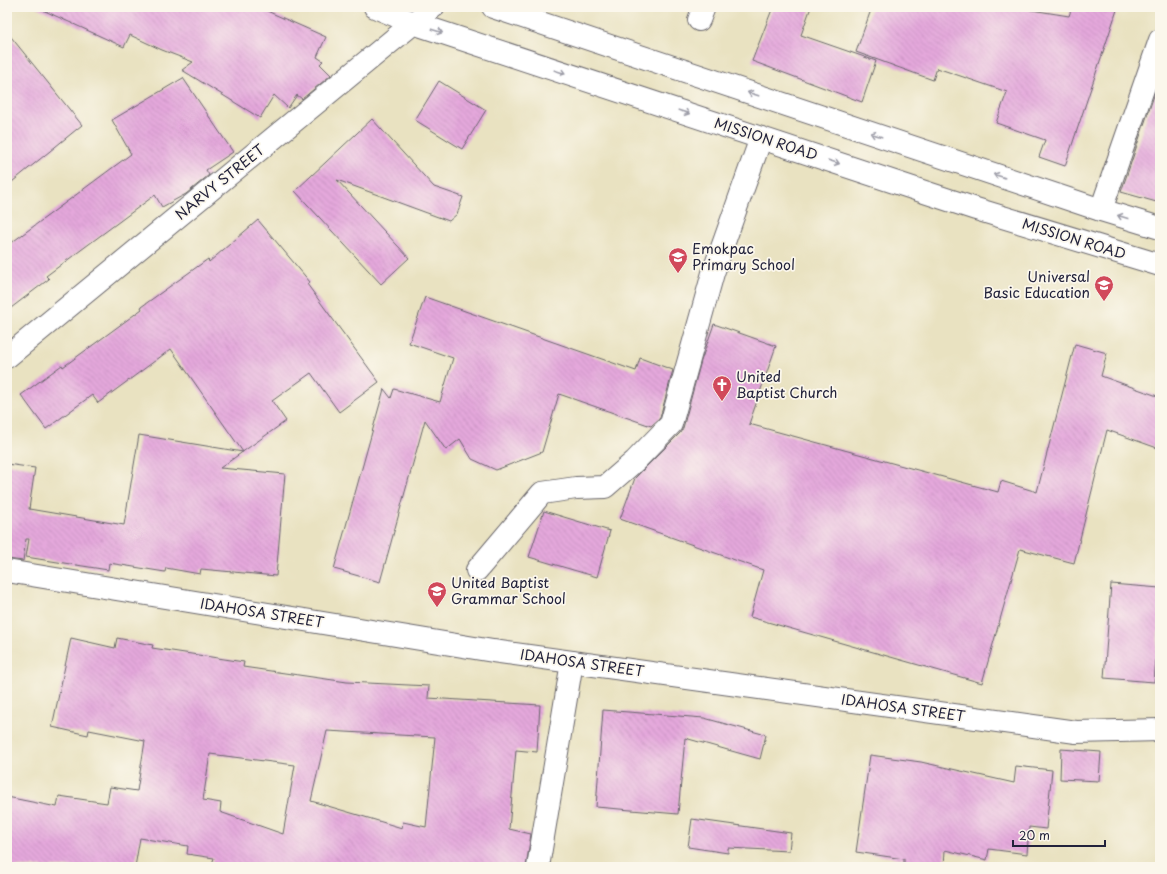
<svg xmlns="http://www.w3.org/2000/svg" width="1167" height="874" viewBox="0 0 1167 874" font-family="'Playpen Sans',sans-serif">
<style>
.building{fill:url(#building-back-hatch);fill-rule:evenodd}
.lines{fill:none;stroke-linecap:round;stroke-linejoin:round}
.minor-casing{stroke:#68656a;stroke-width:24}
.minor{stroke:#fff;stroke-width:22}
.oneway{stroke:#9c9ca7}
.labels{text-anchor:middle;stroke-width:3.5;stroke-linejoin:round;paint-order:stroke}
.street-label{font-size:14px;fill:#22223b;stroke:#fbf7ec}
.poi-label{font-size:14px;fill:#22223b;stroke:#fbf7ec;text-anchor:start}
</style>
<defs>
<pattern id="building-back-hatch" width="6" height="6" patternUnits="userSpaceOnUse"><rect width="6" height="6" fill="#e4a7db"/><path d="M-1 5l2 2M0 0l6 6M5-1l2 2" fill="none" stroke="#c38fbd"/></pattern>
</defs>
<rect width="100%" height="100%" fill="#fbf7ec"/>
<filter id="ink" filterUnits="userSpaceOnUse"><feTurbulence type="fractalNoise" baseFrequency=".025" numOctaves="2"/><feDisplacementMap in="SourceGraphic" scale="8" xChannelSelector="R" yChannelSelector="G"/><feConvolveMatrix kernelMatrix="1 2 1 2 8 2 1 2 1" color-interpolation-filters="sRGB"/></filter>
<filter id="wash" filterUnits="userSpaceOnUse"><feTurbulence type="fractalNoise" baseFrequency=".012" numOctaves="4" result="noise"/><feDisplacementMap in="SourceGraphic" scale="16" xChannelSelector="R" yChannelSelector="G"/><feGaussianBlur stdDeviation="0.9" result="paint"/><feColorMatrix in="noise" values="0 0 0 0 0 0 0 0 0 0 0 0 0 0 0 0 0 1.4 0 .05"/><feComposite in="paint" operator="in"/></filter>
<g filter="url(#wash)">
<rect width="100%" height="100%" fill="#e9e2c1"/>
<g id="blocks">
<g class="building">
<polygon points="36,7 258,7 326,37 317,57 323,61 320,64 331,75 302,99 297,95 288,108 274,95 260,118 182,70 193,62 162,50 130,35 124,47"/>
<polygon points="773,7 811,7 801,35 876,61 862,102 752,61"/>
<polygon points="872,7 1013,7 1069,16 1072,7 1118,7 1065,166 1039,157 1045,140 996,123 1007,92 937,68 933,80 856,52"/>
<polygon points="7,32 82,125 7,186"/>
<polygon points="183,78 233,152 206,170 209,175 186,194 162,207 155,195 46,276 49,279 7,311 7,246 131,154 112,120"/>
<polygon points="1160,78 1160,203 1121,192"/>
<polygon points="439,81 486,110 462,149 415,120"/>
<polygon points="372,119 434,187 463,197 457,214 449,221 337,180 409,258 381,284 295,191"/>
<polygon points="258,220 310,282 307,284 379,382 339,412 311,373 272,401 286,421 220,468 285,474 276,576 201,569 200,574 166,568 165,572 109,563 108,570 26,557 29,539 26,539 23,561 7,559 7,464 35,468 29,509 124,525 139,435 243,452 171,349 98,403 92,395 46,429 21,395 62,365 63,367 142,309 141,307 208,259 209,262"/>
<polygon points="425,297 636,371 640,358 673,370 660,418 651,426 559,394 542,452 496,470 472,459 460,439 446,450 425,420 380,582 334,569 384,389 391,398 394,389 440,402 453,358 409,343"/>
<polygon points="714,324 776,346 749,424 998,492 1001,481 1037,492 1075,344 1107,353 1101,376 1160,397 1160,449 1107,430 1074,563 1020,549 982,683 750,617 763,570 620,519 635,478 680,433 683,428 701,361"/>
<polygon points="544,511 610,531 597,577 529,557"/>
<polygon points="1111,584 1160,588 1160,612 1154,682 1104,678"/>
<path d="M 71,638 L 115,648 L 117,638 L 153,645 L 152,648 L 244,662 L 243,667 L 347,682 L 429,686 L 428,698 L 540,705 L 537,752 L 516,750 L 509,829 L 531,834 L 526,867 L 211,867 L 214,858 L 187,854 L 188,846 L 140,838 L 135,867 L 7,867 L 7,797 L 57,807 L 59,796 L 107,803 L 110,787 L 137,791 L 145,741 L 89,730 L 88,735 L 52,727 ZM 327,731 L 435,737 L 426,827 L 403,822 L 402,828 L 311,801 ZM 210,754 L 295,765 L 283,834 L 220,812 L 221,803 L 203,800 Z"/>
<polygon points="603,710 704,718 766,735 760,759 685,738 678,814 596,807"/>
<polygon points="1061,749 1101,752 1099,781 1060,779"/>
<polygon points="870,755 921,762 1014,783 1016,766 1052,770 1046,829 1029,827 1027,854 989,849 987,860 945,850 944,867 904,867 904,859 856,852"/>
<polygon points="692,819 791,833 789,851 728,848 728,853 688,847"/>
</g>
</g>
</g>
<g filter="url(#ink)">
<use href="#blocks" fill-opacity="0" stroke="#68656a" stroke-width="1"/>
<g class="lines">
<g class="minor-casing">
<g id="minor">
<polyline points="375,7 413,23 976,209 1160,265"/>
<polyline points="493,7 1101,210 1160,228"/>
<polyline points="699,20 704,7"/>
<polyline points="1101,210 1160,40"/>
<polyline points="7,357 433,7"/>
<polyline points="477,570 542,493 576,488 605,487 635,461 671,424 713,273 761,138"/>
<polyline points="7,571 493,651 572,662 1076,732 1160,730"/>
<polyline points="538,867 572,662"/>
</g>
</g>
<use href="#minor" class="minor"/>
</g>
<defs><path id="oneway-shaft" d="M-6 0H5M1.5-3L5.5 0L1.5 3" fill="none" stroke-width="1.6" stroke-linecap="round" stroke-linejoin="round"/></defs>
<g class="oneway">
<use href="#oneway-shaft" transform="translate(437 31) rotate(18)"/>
<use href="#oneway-shaft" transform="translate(560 72) rotate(18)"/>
<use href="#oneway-shaft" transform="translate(753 94) rotate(-162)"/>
<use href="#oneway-shaft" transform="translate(684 112) rotate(18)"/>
<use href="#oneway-shaft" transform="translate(876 135) rotate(-162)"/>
<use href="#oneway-shaft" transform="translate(834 162) rotate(18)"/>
<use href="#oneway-shaft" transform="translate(999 176) rotate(-162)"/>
<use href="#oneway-shaft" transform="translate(1123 217) rotate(-163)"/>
</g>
</g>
<defs>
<g id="school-pin" transform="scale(1)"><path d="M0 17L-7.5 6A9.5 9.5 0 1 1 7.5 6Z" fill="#d1495b" stroke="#fbf7ec"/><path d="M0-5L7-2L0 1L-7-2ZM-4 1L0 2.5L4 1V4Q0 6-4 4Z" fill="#fff"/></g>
<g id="university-pin" transform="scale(1)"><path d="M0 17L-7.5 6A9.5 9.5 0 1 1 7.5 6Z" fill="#d1495b" stroke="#fbf7ec"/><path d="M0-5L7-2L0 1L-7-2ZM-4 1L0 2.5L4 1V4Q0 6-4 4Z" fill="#fff"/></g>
<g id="church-pin" transform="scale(1)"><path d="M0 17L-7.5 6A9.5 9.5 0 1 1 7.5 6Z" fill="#d1495b" stroke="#fbf7ec"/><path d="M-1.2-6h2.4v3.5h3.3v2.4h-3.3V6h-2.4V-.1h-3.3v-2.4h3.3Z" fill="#fff"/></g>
</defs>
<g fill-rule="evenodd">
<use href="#school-pin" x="678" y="257"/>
<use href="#university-pin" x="1104" y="285"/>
<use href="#church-pin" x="722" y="385"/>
<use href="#school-pin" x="437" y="591"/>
</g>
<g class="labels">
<g class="street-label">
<text transform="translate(766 139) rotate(18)" y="5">MISSION ROAD</text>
<text transform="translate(220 182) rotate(-39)" y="5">NARVY STREET</text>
<text transform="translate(1074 239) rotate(17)" y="5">MISSION ROAD</text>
<text transform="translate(262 613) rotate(9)" y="5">IDAHOSA STREET</text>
<text transform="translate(582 663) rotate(8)" y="5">IDAHOSA STREET</text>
<text transform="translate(903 708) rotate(8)" y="5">IDAHOSA STREET</text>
</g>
<g class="poi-label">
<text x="692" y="254">Emokpac<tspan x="692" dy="16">Primary School</tspan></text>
<text x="1090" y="282" text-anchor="end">Universal<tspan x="1090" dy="16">Basic Education</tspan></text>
<text x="736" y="382">United<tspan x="736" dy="16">Baptist Church</tspan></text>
<text x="451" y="588">United Baptist<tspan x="451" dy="16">Grammar School</tspan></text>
</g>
</g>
<rect width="1167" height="874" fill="none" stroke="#fbf7ec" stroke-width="24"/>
<path d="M1013 840v6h92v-6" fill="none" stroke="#22223b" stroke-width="2"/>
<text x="1019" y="840" font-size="12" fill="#22223b" stroke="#fbf7ec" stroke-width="3" paint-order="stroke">20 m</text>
</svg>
